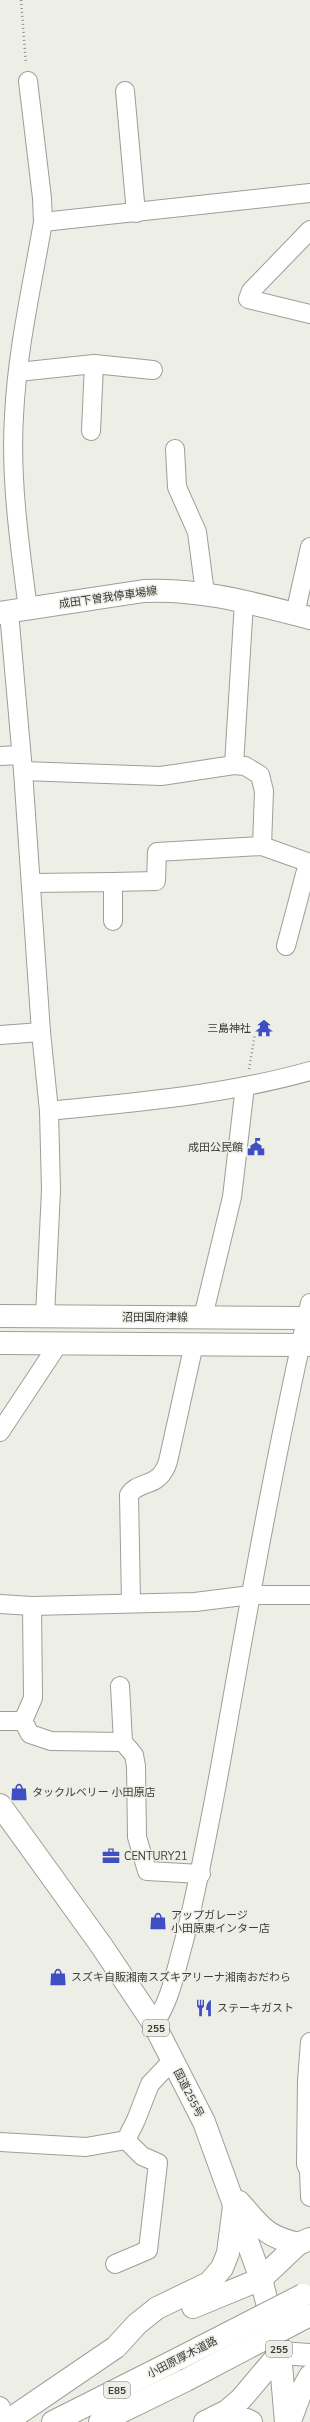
<svg xmlns="http://www.w3.org/2000/svg" width="310" height="2422" viewBox="0 0 310 2422" font-family="'Nunito Sans','Noto Sans JP',sans-serif">
<style>
.lines{fill:none;stroke-linecap:round;stroke-linejoin:round}
.minor-casing{stroke:#9c9f97;stroke-width:20}
.major-casing{stroke:#9c9f97;stroke-width:24}
.highway-casing{stroke:#9c9f97;stroke-width:24}
.path{stroke:#92938d;stroke-width:2.5;stroke-dasharray:1 3;stroke-linecap:butt}
.minor{stroke:#fff;stroke-width:18}
.major{stroke:#fff;stroke-width:22}
.highway{stroke:#fff;stroke-width:22}
.highway-bridge-casing{stroke:#9c9f97;stroke-width:24;stroke-linecap:butt}
.highway-bridge{stroke:#fff;stroke-width:22}
.labels{text-anchor:middle;stroke-width:3;stroke-linejoin:round;paint-order:stroke}
.shield{fill:#edefe7;stroke:#70716c;stroke-width:1}
.shield-label{font-size:10px;font-weight:bold;fill:#3b3b38}
.street-label{font-size:11px;fill:#3b3b38;stroke:#edefe7}
.poi-label{font-size:11px;fill:#3b3b38;stroke:#edefe7;text-anchor:start}
</style>
<rect width="100%" height="100%" fill="#edefe7"/>
<g class="lines">
<g class="minor-casing">
<g id="minor">
<path d="M 28,81 L 42,198 L 43,222 C 32,286 17,351 14,416 C 10,478 20,548 28,609"/>
<polyline points="125,91 136,213"/>
<polyline points="43,222 310,193"/>
<polyline points="310,230 251,291 248,299 310,314"/>
<polyline points="18,372 94,364 153,370"/>
<polyline points="91,431 94,364"/>
<polyline points="175,449 177,487 197,532 205,593"/>
<polyline points="295,614 310,547"/>
<polyline points="0,756 21,755"/>
<polyline points="234,765 244,602"/>
<polyline points="23,771 161,776 234,765 245,766 260,775 264,791 262,846"/>
<polyline points="113,882 156,881 157,852 262,846 310,863"/>
<polyline points="31,883 113,882 113,921"/>
<polyline points="286,946 308,863"/>
<polyline points="41,1032 49,1111 51,1190 45,1316"/>
<polyline points="0,1035 41,1032 23,771 9,612"/>
<path d="M 49,1111 C 137,1102 225,1095 310,1071"/>
<polyline points="203,1317 232,1197 245,1086"/>
<polyline points="0,1432 59,1343"/>
<path d="M 131,1602 L 129,1495 C 137,1482 155,1486 163,1472 C 166,1468 168,1462 169,1457 L 194,1344"/>
<polyline points="0,1604 32,1606 195,1602 251,1595 310,1595"/>
<polyline points="120,1686 123,1742 134,1755 136,1766 137,1837 147,1871 201,1874"/>
<polyline points="0,1721 23,1721 33,1698 32,1606"/>
<polyline points="23,1721 30,1734 51,1741 123,1742"/>
<path d="M 154,2024 C 171,2000 176,1969 184,1941 C 199,1882 210,1822 221,1762 C 248,1609 275,1455 310,1303"/>
<polyline points="310,2042 307,2081 306,2164 309,2171 310,2197"/>
<polyline points="0,2142 86,2147 126,2140 136,2120 150,2084 172,2061"/>
<polyline points="115,2264 148,2250 158,2163 142,2156 126,2140"/>
<polyline points="0,2406 1,2407"/>
</g>
</g>
<g class="major-casing">
<g id="major">
<path d="M 0,613 L 144,591 C 201,588 255,604 310,618"/>
<polyline points="0,1316 310,1318"/>
<polyline points="0,1343 310,1345"/>
</g>
</g>
<g class="highway-casing">
<g id="highway">
<polyline points="0,1805 101,1945 154,2024 204,2122 261,2279 280,2353 286,2422"/>
<path d="M 239,2202 C 261,2227 265,2236 298,2244"/>
<polyline points="193,2307 261,2279 298,2244 310,2239"/>
<polyline points="290,2421 300,2394 310,2376"/>
<polyline points="6,2422 116,2347 137,2324 157,2308 209,2283 222,2268 228,2253 234,2206"/>
<polyline points="53,2422 180,2358"/>
<polyline points="100,2422 186,2380"/>
<polyline points="205,2422 227,2411 241,2399 280,2353 310,2355"/>
<polyline points="231,2422 247,2420 251,2422"/>
</g>
</g>
<g class="path">
<polyline points="21,0 26,64"/>
<polyline points="249,1069 255,1034"/>
</g>
<use href="#minor" class="minor"/>
<use href="#major" class="major"/>
<use href="#highway" class="highway"/>
<g class="highway-bridge-casing">
<g id="highway-bridge">
<polyline points="180,2358 303,2295"/>
<polyline points="186,2380 308,2316"/>
</g>
</g>
<use href="#highway-bridge" class="highway-bridge"/>
</g>
<defs>
<g id="temple-bare" transform="scale(1.38)"><path d="M0-6L5-2H3V0L6.5 2.5H4V6H1.5V3h-3V6H-4V2.5H-6.5L-3 0V-2H-5Z" fill="#3f4ec2" stroke="#edefe7" stroke-width="2.5" paint-order="stroke"/></g>
<g id="civic-bare" transform="scale(1.38)"><path d="M-.6-6.5H3V-4.5H.6V-3L4-1V1h2V6H-6V1h2V-1L-.6-3ZM-1.2 2.5V6h2.4V2.5Z" fill="#3f4ec2" stroke="#edefe7" stroke-width="2.5" paint-order="stroke"/></g>
<g id="shop-bare" transform="scale(1.38)"><path d="M-5-2.5h2.3a2.7 3.5 0 0 1 5.4 0H5L5.5 6h-11ZM-1.5-2.5h3a1.5 2.3 0 0 0-3 0Z" fill="#3f4ec2" stroke="#edefe7" stroke-width="2.5" paint-order="stroke"/></g>
<g id="office-bare" transform="scale(1.38)"><path d="M-6-3h4V-5.5h4V-3h4V5H-6ZM-1-4.5V-3h2v-1.5ZM-6 0V1H6V0Z" fill="#3f4ec2" stroke="#edefe7" stroke-width="2.5" paint-order="stroke"/></g>
<g id="restaurant-bare" transform="scale(1.38)"><path d="M-5-6h1v4h1v-4h1v4h1v-4h1v5L-1.5 .5V6h-2V.5L-5-1ZM5-6V6H3V1.5H1.5Q1.5-4 5-6Z" fill="#3f4ec2" stroke="#edefe7" stroke-width="2.5" paint-order="stroke"/></g>
</defs>
<g fill-rule="evenodd">
<use href="#temple-bare" x="264" y="1028"/>
<use href="#civic-bare" x="256" y="1147"/>
<use href="#shop-bare" x="19" y="1792"/>
<use href="#office-bare" x="111" y="1856"/>
<use href="#shop-bare" x="158" y="1921"/>
<use href="#shop-bare" x="58" y="1977"/>
<use href="#restaurant-bare" x="204" y="2008"/>
</g>
<g class="labels">
<g class="shield">
<rect x="143" y="2020" width="26" height="16" rx="3"/>
<rect x="266" y="2341" width="26" height="16" rx="3"/>
<rect x="104" y="2382" width="26" height="16" rx="3"/>
</g>
<g class="shield-label">
<text x="156" y="2032">255</text>
<text x="279" y="2353">255</text>
<text x="117" y="2394">E85</text>
</g>
<g class="street-label">
<text transform="translate(108 597) rotate(-8)" y="4">成田下曽我停車場線</text>
<text x="155" y="1321">沼田国府津線</text>
<text transform="translate(189 2093) rotate(63)" y="4">国道255号</text>
<text transform="translate(182 2357) rotate(-27)" y="4">小田原厚木道路</text>
</g>
<g class="poi-label">
<text x="251" y="1032" text-anchor="end">三島神社</text>
<text x="243" y="1151" text-anchor="end">成田公民館</text>
<text x="32" y="1796">タックルベリー 小田原店</text>
<text x="124" y="1860">CENTURY21</text>
<text x="171" y="1919">アップガレージ<tspan x="171" dy="13">小田原東インター店</tspan></text>
<text x="71" y="1981">スズキ自販湘南スズキアリーナ湘南おだわら</text>
<text x="217" y="2012">ステーキガスト</text>
</g>
</g>
</svg>
